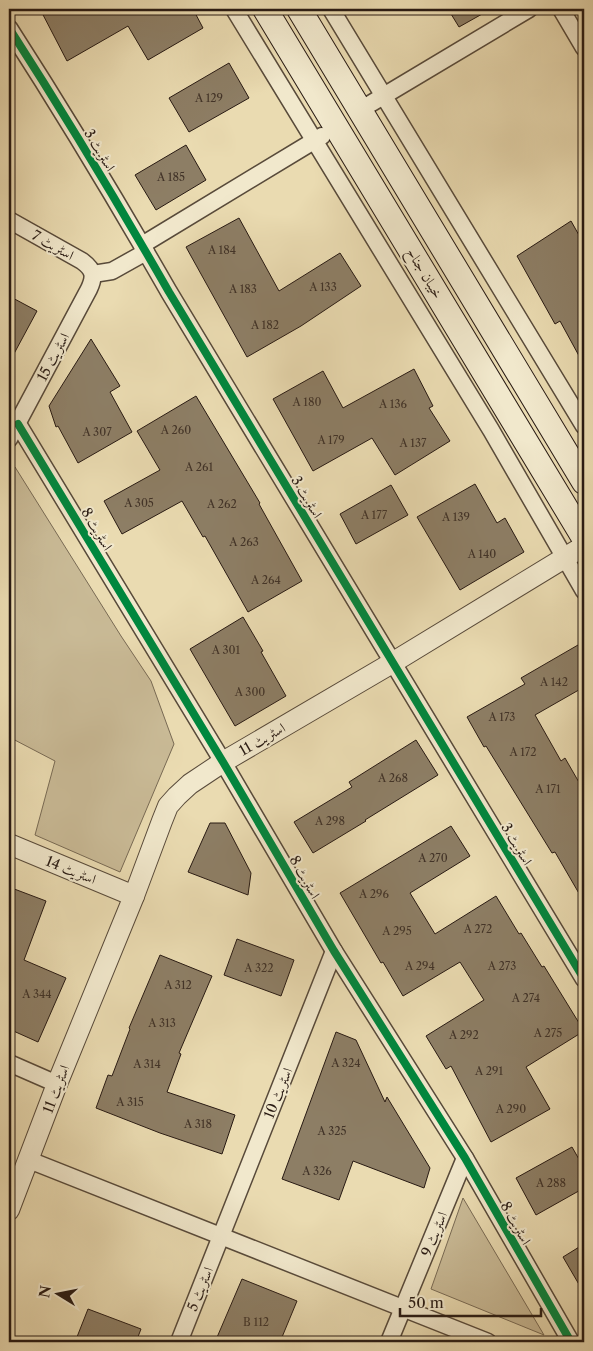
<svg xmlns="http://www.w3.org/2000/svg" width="593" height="1351" viewBox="0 0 593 1351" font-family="'Libre Caslon Text',Amiri,serif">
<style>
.green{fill:#c9ba96;stroke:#786a54}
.building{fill:#8d7e65;stroke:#281a13}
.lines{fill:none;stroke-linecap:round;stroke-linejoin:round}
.minor-casing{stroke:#584a3a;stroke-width:19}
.tertiary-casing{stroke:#584a3a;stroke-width:22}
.secondary-casing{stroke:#281a13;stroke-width:26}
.minor{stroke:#f1e8cc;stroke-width:16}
.tertiary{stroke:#f1e8cc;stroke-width:20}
.secondary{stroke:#f1e8cc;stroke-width:24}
.cycleway-casing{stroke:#f1e8cc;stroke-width:11}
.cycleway{stroke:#00873e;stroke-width:8}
.labels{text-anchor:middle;stroke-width:4;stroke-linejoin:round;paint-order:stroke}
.number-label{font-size:11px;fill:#413328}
.street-label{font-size:14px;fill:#281a13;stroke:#f1e8cc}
</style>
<rect width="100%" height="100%" fill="#eadbb1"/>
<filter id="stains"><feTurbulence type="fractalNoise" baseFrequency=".004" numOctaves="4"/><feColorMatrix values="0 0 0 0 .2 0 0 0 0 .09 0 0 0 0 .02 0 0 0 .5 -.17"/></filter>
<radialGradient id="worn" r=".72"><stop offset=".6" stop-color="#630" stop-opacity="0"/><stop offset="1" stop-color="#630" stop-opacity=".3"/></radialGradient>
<g class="green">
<polygon points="15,467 121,636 151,681 174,744 120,872 35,835 55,761 9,737 9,479"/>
<polygon points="463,1198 544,1335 431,1289"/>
</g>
<g class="building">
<polygon points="40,9 193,9 203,28 148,60 128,26 67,61"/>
<polygon points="448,9 491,9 459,27"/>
<polygon points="229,63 249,98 189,132 169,98"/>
<polygon points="186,145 206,180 156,210 135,175"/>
<polygon points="239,218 279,291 340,253 361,286 301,326 247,357 186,247"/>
<polygon points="571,221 584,244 584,365 560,321 555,324 517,256"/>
<polygon points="9,296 37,311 9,363"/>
<polygon points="91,339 120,386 110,392 132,432 78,463 58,426 56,427 49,406"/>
<polygon points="414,369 433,406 429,408 450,441 395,475 372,438 313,471 273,399 323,371 343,408"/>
<polygon points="196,396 260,503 259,504 302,581 248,612 205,536 203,537 182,501 122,534 104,501 160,470 137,431"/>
<polygon points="475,484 497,523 505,518 524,552 460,590 417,517"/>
<polygon points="391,485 408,515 356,544 340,514"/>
<polygon points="243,617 263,651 261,652 286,696 235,726 190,649"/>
<polygon points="578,645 584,656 584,687 535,715 561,761 565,758 584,791 584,902 555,852 552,853 486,746 484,747 467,717 525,684 521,678"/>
<polygon points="416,740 438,775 365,820 366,821 313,853 294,822 352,787 349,782"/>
<polygon points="210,823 225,823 251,873 248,895 188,872"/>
<polygon points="451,826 470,856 410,893 435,934 496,896 519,934 521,933 542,967 544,966 584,1031 526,1067 550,1109 491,1142 451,1066 446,1069 426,1036 484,1000 460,962 403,996 383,962 381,963 340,893"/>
<polygon points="9,887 46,901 24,960 66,978 38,1042 9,1029"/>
<polygon points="237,939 294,960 281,996 224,975"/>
<polygon points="160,955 212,976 179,1053 181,1054 167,1092 235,1115 222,1154 160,1133 96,1108 108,1075 112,1076 130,1029 129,1028"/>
<polygon points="336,1032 356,1040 385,1102 387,1097 430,1168 424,1188 353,1161 339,1200 282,1179"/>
<polygon points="572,1147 584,1168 584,1188 536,1215 516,1178"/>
<polygon points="584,1244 584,1293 563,1257"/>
<polygon points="242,1279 297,1301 280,1342 215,1342"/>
<polygon points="88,1309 141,1329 136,1342 75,1342"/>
</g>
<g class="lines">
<g class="minor-casing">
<g id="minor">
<polyline points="234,9 491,430 584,591"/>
<polyline points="331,9 584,426"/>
<polyline points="561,9 584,48"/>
<path d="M 9,28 C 65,115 118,203 169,292 L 584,979"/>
<polyline points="360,110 529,9"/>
<path d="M 9,220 L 82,261 C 94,270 95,276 89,289 L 9,439"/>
<polyline points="142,245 322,136"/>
<polyline points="93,274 112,271 146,252"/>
<polyline points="18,424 223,762 334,951 465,1158 571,1342"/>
<polyline points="9,1063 57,1084"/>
<polyline points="29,1160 488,1342"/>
<polyline points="179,1342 334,951"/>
<polyline points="389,1342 465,1158"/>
</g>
</g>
<g class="tertiary-casing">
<g id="tertiary">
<polyline points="9,844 134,896"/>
<polyline points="9,1210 57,1084 134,896 162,821 168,806 177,796 190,784 223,762 392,663 584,546"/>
</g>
</g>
<g class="secondary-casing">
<g id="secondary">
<polyline points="265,9 584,538"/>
<polyline points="299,9 584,482"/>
</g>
</g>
<use href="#minor" class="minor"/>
<use href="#tertiary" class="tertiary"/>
<use href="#secondary" class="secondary"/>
<g class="cycleway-casing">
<g id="cycleway">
<path d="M 9,28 C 65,115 118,203 169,292 L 584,979"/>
<polyline points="18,424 223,762 334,951 465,1158 571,1342"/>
</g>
</g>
<use href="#cycleway" class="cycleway"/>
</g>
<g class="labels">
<g class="number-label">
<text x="209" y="102">A 129</text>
<text x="171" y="181">A 185</text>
<text x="222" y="254">A 184</text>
<text x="323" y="291">A 133</text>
<text x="243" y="293">A 183</text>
<text x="265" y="329">A 182</text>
<text x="307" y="406">A 180</text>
<text x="393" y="408">A 136</text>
<text x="176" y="434">A 260</text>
<text x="97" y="436">A 307</text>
<text x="331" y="444">A 179</text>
<text x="413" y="447">A 137</text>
<text x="199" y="471">A 261</text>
<text x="139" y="507">A 305</text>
<text x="222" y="508">A 262</text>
<text x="374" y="519">A 177</text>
<text x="456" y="521">A 139</text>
<text x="244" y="546">A 263</text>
<text x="482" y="558">A 140</text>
<text x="266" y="584">A 264</text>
<text x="226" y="654">A 301</text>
<text x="554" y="686">A 142</text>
<text x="250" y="696">A 300</text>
<text x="502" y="721">A 173</text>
<text x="523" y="756">A 172</text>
<text x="393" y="782">A 268</text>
<text x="548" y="793">A 171</text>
<text x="330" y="825">A 298</text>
<text x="433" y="862">A 270</text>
<text x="374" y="898">A 296</text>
<text x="478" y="933">A 272</text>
<text x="397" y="935">A 295</text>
<text x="420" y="970">A 294</text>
<text x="502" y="970">A 273</text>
<text x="259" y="972">A 322</text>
<text x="178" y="989">A 312</text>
<text x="37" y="998">A 344</text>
<text x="526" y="1002">A 274</text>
<text x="162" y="1027">A 313</text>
<text x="548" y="1037">A 275</text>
<text x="464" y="1039">A 292</text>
<text x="346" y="1067">A 324</text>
<text x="147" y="1068">A 314</text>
<text x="489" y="1075">A 291</text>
<text x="130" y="1106">A 315</text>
<text x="511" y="1113">A 290</text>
<text x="198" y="1128">A 318</text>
<text x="332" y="1135">A 325</text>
<text x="317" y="1175">A 326</text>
<text x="551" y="1187">A 288</text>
<text x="256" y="1326">B 112</text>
</g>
<g class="street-label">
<text transform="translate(100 150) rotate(59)" y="5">اسٹریٹ 3</text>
<text transform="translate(53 245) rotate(29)" y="5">اسٹریٹ 7</text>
<text transform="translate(425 273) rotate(59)" y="5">خیبان جناح</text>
<text transform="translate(53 357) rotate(-62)" y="5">اسٹریٹ 15</text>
<text transform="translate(307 497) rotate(59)" y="5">اسٹریٹ 3</text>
<text transform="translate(97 529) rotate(59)" y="5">اسٹریٹ 8</text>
<text transform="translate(262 739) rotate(-30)" y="5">اسٹریٹ 11</text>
<text transform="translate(517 844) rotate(59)" y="5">اسٹریٹ 3</text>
<text transform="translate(71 870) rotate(22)" y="5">اسٹریٹ 14</text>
<text transform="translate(305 877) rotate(60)" y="5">اسٹریٹ 8</text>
<text transform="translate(56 1089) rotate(-69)" y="5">اسٹریٹ 11</text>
<text transform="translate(278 1093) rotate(-68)" y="5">اسٹریٹ 10</text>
<text transform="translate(516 1223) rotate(60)" y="5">اسٹریٹ 8</text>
<text transform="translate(434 1234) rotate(-68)" y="5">اسٹریٹ 9</text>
<text transform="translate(200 1289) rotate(-68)" y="5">اسٹریٹ 5</text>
</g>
</g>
<rect width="593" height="1351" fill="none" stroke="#eadbb1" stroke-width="30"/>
<rect x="10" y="10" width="573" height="1331" fill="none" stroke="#281a13" stroke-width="2.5"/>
<rect x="15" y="15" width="563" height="1321" fill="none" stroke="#281a13"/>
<g transform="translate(58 1294) rotate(280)" stroke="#f1e8cc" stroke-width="4" paint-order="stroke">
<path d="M0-4L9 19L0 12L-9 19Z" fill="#281a13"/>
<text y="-8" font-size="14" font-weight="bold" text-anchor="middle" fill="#281a13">N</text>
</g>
<path d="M400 1308v8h141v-8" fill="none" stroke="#281a13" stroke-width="2.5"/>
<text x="408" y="1308" font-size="15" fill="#281a13" stroke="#f1e8cc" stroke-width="4" paint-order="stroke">50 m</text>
<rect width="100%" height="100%" filter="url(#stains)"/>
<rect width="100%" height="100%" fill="url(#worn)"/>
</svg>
